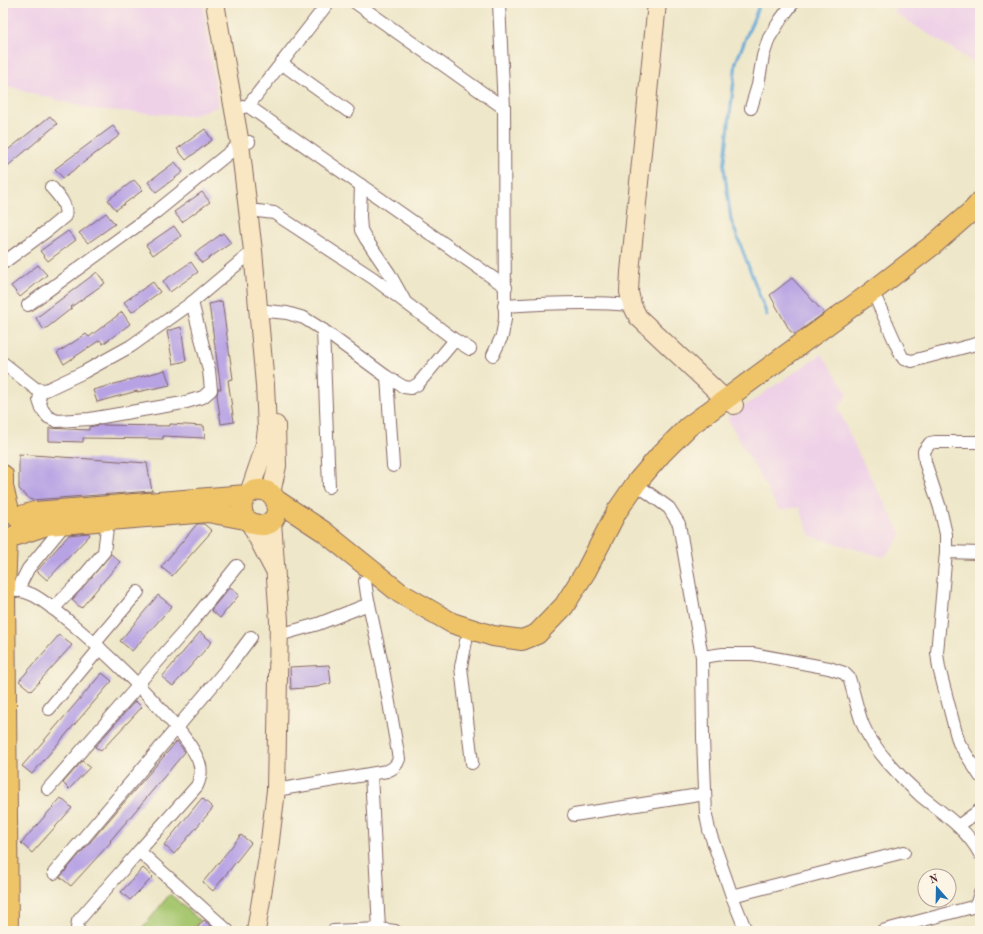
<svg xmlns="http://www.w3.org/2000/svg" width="983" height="934" viewBox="0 0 983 934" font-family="'Old Standard TT',serif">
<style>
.built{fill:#eed0e7}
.green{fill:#a7c76f;stroke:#78734d}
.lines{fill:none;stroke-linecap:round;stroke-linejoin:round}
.stream{stroke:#61a7d7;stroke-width:3}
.building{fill:#b7a3e4}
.street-casing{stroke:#836562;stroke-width:14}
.secondary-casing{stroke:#836562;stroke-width:20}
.primary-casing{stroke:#836562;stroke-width:22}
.street{stroke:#fff;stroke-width:12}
.secondary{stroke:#f9e7c3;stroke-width:18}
.primary{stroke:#efc469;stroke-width:20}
</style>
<rect width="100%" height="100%" fill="#fcf5e5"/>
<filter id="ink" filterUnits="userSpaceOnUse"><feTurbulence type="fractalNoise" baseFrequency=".025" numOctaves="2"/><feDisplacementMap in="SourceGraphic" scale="8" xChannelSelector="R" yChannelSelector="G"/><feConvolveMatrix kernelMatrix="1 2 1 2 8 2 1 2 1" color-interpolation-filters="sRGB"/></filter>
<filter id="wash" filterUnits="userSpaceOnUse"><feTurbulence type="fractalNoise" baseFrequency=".012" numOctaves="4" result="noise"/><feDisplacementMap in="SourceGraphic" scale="16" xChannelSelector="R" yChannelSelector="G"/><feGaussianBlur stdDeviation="0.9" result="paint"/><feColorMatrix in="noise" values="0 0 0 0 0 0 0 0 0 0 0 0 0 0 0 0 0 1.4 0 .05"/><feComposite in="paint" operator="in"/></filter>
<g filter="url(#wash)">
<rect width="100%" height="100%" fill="#eee7c9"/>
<g class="built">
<polygon points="3,3 203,3 218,107 190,116 90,109 3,85"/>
<polygon points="897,3 980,3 980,66 893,12"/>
<polygon points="822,354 848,394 838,408 860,457 902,535 884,557 810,536 799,507 779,510 727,418"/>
</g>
<polygon class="green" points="170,894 200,921 191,931 140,931"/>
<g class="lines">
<polyline class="stream" points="760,3 736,62 724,168 731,220 767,315"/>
</g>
<g id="blocks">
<g class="building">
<polygon points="50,116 57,124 3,170 3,154"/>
<polygon points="113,126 120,135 63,178 55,169"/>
<polygon points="205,129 212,140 186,160 177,149"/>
<polygon points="175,162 183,172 156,192 148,182"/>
<polygon points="134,180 143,190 116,210 108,200"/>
<polygon points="202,192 210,202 182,222 174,212"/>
<polygon points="106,213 115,224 88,243 79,233"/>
<polygon points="174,226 181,236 153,255 146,245"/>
<polygon points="68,231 76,240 48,261 40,251"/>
<polygon points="223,233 231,243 202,263 195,253"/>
<polygon points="191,262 198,272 170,292 163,281"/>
<polygon points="38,265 47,275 20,297 11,286"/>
<polygon points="97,272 105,283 71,307 72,308 44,330 36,318"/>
<polygon points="792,278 824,313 795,334 790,331 770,295"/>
<polygon points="153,282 160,292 132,312 124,302"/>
<polygon points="222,301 233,379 228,380 234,422 221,424 217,395 218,389 221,389 209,304"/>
<polygon points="122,312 130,324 103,344 100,340 64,364 57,353 86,334 89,337"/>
<polygon points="181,327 186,361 173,364 167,331"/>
<polygon points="165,370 170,385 137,392 137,391 97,402 93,390"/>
<polygon points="170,424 204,426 205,438 163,436 163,439 83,438 83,442 49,441 49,428 89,430 89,427 99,425 170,426"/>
<polygon points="19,454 147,463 152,491 31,500 19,489"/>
<polygon points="197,524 204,524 212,531 172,576 161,567"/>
<polygon points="88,533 90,535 47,580 37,571 69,535"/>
<polygon points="111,554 120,562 81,608 72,600"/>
<polygon points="230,587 239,595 220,618 211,610"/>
<polygon points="158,595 172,606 132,651 120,641"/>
<polygon points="200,632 212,642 173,686 162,677"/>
<polygon points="59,635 72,645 31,691 19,681"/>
<polygon points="329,665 331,683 317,687 291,689 290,667"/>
<polygon points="102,673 112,681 32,774 22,766"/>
<polygon points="135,701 142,707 101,751 95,747"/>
<polygon points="177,741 185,752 110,841 111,842 71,886 60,877"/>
<polygon points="82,761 90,767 69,789 63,783"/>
<polygon points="61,798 72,808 32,853 21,843"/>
<polygon points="202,798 213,808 174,854 164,845"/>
<polygon points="241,835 251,843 213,891 203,882"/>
<polygon points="143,868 153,877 130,900 121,892"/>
<polygon points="204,920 211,926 217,931 194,931"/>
</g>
</g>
</g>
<g filter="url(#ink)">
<use href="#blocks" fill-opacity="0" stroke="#836562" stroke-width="1"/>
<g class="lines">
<g class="street-casing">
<g id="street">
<polyline points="356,3 504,108"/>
<polyline points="281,63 348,111"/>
<polyline points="248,106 328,3"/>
<polyline points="244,107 248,106 506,287"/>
<polyline points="751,108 758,85 763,56 769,38 781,19 793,3"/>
<polyline points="361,185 360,216 361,230 366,239 389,273 404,300"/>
<polyline points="258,211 274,213 373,278 455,340 470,349"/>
<path d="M 3,263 L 48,230 L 65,216 C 68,205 58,195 51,187"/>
<polyline points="877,301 901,355 904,359 912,361 980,343"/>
<polyline points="28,305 156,212 240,144 249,142"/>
<path d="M 504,306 C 547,303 589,301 632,305"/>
<polyline points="267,311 287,313 304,318 323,330 387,377 404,387 411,388 418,384 455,340"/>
<polyline points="323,330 329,487"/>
<polyline points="493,355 502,336 505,319 504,108 499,3"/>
<polyline points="3,363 36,389 46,390 84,372 131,346 190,304 253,251"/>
<polyline points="387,377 393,466"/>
<polyline points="41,390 39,400 42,409 48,417 57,421 90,419 183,403 203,397 211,390 209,370 192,302"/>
<polyline points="980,442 935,442 930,443 924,451 925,462 940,508 946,534 946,552 937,653 939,668 956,733 959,743 980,776"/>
<polyline points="643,489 669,508 679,524 702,657 703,738 706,815 709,830 732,896 746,931"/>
<polyline points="946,552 980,553"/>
<path d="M 3,589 C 12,589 24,591 33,595 C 67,613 193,730 200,766 C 202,773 200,779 197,786 L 139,851"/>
<polyline points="17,591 28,569 65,524"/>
<polyline points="53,609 77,584 104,552 108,520"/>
<polyline points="279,635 318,624 369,604"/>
<polyline points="466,641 461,667 472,763"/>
<polyline points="95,643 138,592"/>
<path d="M 702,657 L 723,654 L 753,654 L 829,668 L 844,673 L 849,678 C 854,693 857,710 863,725 C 873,749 902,779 921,796 C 942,813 967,829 980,854"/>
<polyline points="137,685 187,628 237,566"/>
<polyline points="49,709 100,648"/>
<polyline points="371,774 379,929"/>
<polyline points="48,789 138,686"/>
<path d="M 276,790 L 387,771 C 393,769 397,765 399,759 L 383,669 L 367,595 L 365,581"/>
<polyline points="574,815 705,794"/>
<polyline points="958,826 980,810"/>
<polyline points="54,873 230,665 251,637"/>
<polyline points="732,896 904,852"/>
<polyline points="976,906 980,893"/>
<polyline points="79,931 77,928 78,921 139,851 228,931"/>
<polyline points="333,931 379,929 395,931"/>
<polyline points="882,931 980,905"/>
</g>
</g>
<g class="secondary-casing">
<g id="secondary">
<polyline points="215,3 240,144 253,251 265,385 267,429 265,444 261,458 249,493"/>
<polyline points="657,3 630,272 629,292 632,305 638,317 725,399 734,405"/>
<polyline points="271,493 277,466 276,425"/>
<polyline points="250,523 272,566"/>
<polyline points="256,931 268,857 276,790 279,621 272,521"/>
</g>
</g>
<g class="primary-casing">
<g id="primary">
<polyline points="3,475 3,487 9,510"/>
<polyline points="276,500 323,531 400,593 452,623 493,636 522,640 537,634 564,606 586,571 617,511 637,482 661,454 688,427 873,291 934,244 974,209 980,202"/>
<polyline points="17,517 35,512 246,495"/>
<path d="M 14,536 L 47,525 L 208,512 L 245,519 C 254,526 269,529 275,517 C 277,513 278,509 277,505 C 272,478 230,490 245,519"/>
<polyline points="7,541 5,589 8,931"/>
</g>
</g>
<use href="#street" class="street"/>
<use href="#secondary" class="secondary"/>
<use href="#primary" class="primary"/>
</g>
</g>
<rect width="983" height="934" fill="none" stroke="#fcf5e5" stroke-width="16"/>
<g transform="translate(937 888) rotate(340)"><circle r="19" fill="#fcf5e5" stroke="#b59f9b"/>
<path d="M0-3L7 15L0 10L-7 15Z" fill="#1f6fb2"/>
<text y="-6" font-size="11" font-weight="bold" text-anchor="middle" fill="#4a1f2b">N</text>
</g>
</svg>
